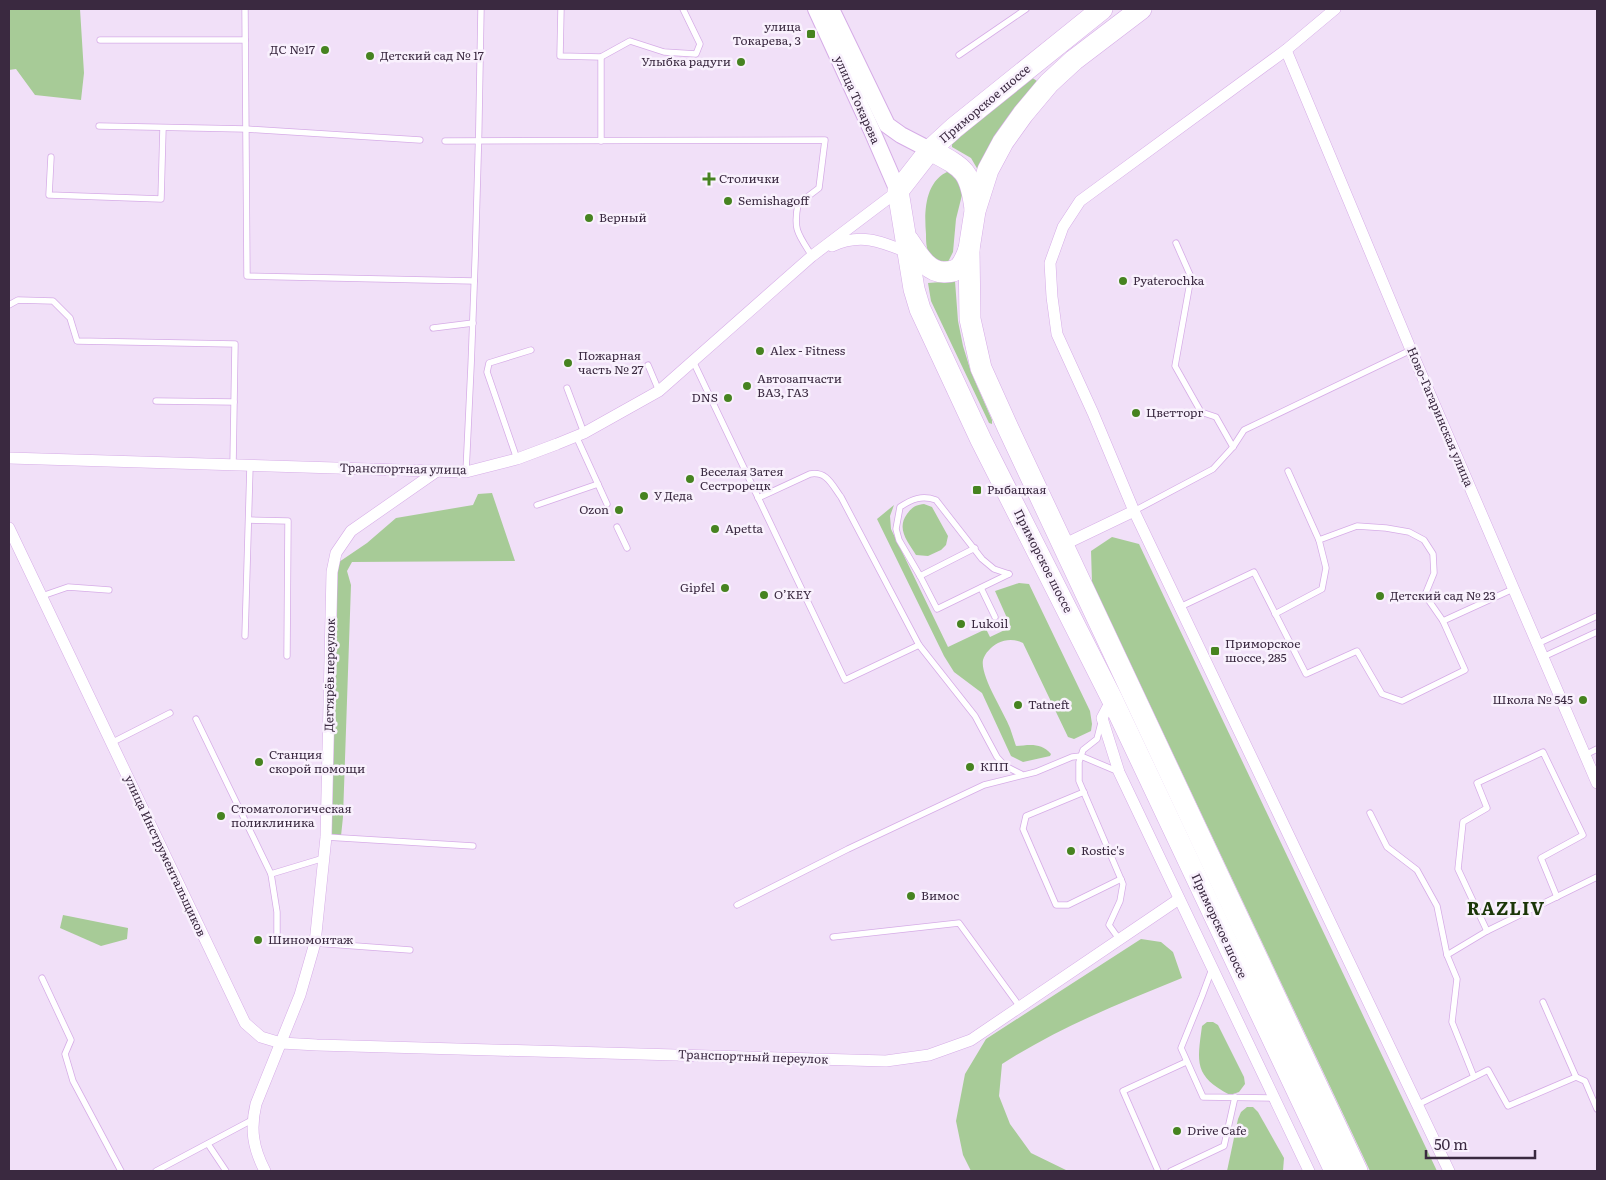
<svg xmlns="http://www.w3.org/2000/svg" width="1606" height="1180" viewBox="0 0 1606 1180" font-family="Literata,serif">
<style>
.green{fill:#a7cb97}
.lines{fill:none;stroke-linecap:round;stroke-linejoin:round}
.lane-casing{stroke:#d6ace7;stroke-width:7}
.street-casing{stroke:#d6ace7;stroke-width:12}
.secondary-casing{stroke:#d6ace7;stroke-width:18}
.highway-casing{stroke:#d6ace7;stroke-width:22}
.lane{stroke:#fff;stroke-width:5.5}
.street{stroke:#fff;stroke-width:11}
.secondary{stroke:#fff;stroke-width:16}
.highway{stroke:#fff;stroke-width:21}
.poi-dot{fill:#468320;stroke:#f9f1fd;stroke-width:2}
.labels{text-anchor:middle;stroke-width:5;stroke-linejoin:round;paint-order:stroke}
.poi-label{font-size:12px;fill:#3a2940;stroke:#f9f1fd;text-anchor:start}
.street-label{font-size:12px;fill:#3a2940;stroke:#f9f1fd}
.district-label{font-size:18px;font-weight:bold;letter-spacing:1px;fill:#1b3708;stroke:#f9f1fd}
</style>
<rect width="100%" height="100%" fill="#f1e0f8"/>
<g class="green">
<polygon points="9,9 80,9 84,73 81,100 35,95 16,69 9,70"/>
<polygon points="1031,77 1037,81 978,170 971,158 952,147 952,144"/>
<path d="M 949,171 L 964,187 L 956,219 L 953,252 L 948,262 L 941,264 C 937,261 932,258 929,253 C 926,248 926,240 926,234 C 924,211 925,181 949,171 Z"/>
<polygon points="955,281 958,321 963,346 971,372 992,420 992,424 989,423 931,301 928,283"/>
<polygon points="492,493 515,561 352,562 347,571 351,585 343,817 341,836 327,834 334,572 339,562 367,543 396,518 473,505 478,494"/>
<path d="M 924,504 L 932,507 L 948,536 L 946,545 L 941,550 L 928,556 L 916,555 C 908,542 896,529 907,514 C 912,507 916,505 924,504 Z"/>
<path d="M 894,505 L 890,516 L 891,529 L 948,647 L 986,629 L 990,637 L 1011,627 L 995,591 L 1019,583 L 1029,584 L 1090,711 L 1092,724 L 1091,731 L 1074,739 L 1068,737 L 1023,643 C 1015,639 1006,639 998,643 C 991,647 985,653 983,660 C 980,676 1004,712 1010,728 C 1012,734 1014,740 1016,746 C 1029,745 1041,742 1051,754 L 1050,756 L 1023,762 L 1011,756 L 982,693 L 954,672 L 944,656 L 877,519 Z"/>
<polygon points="1112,537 1139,544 1437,1171 1370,1171 1092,582 1091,551"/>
<polygon points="63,915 128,928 127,939 101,946 60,928"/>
<path d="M 1141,939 L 1161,942 L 1173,952 L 1182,978 C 1120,1003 1058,1028 1002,1064 L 999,1096 L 1010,1124 L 1031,1153 L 1068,1171 L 971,1171 L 963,1155 L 956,1121 L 965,1074 L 986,1039 Z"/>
<path d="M 1207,1022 L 1213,1022 L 1218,1025 L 1244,1077 L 1245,1084 L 1239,1092 L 1230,1095 C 1194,1076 1197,1063 1202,1026 Z"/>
<polygon points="1247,1107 1253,1107 1258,1112 1284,1158 1283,1171 1227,1171 1238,1119 1241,1112"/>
</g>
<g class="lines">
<g class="lane-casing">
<g id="lane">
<polyline points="245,9 247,276 474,281"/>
<polyline points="561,9 560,56 601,57 630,41 664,52 696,54 700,44 683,9"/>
<polyline points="100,40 245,40"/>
<polyline points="959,55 1026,9"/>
<polyline points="99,126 246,129 420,140"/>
<path d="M 445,141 L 825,140 L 819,188 L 798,204 C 793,230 798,234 812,256"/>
<polyline points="601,141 601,57"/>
<polyline points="51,157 49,195 161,199 163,128"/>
<polyline points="1176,243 1191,277 1175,366 1201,412 1216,417 1233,447"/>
<polyline points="9,305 18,300 53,301 70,318 77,341 235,344 233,465"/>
<polyline points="433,328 473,323"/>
<polyline points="693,361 845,680 919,645"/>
<polyline points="648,365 659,391"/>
<polyline points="567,388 584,433"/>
<polyline points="156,401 234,402"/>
<polyline points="576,436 607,504"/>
<polyline points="517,459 487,372 489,363 531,350"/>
<polyline points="1288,471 1319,540"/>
<path d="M 466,472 C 474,318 479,163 481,9"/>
<path d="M 758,498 L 810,474 C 827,471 832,485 841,497 L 919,645 L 975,716 L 997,757 L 1005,766 L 1021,774"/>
<polyline points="537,505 598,484"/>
<polyline points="1134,511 1213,469 1233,447 1244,430 1411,350"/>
<polyline points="249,520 288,521 287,656"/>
<polyline points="617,527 627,548"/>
<path d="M 975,548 L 920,576 L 899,540 L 896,529 L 900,507 C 912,499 922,495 936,500 L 982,559 L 994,569 L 1009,574"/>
<polyline points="920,576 937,609 1009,574"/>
<polyline points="981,588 995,617"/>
<polyline points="42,596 68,587 109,590"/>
<polyline points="1180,607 1254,572 1306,674 1357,651 1382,694 1402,701 1465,670 1443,621 1513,589"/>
<polyline points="1275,614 1322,589 1326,568 1319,540 1357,526 1386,528 1409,532 1424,540 1433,554 1434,573 1425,595 1443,621"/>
<polyline points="245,636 250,466"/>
<polyline points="1537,644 1597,616"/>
<polyline points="1543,657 1597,632"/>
<polyline points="196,719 271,874 324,858"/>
<polyline points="1101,723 1097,739 1083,750 1079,762 1079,781 1123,884 1120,901 1109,925 1119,939"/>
<polyline points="111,743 170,713"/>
<polyline points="1585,755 1597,749"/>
<polyline points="1084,792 1026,816 1023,829 1056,905 1068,905 1121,879"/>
<polyline points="1370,813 1387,847 1417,870 1437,906 1447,955"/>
<polyline points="326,837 473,846"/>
<polyline points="271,874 277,912 277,942"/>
<polyline points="737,905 848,849 984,785 1036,772 1072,757 1081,756 1119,772"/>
<polyline points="1487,931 1458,869 1463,822 1487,808 1477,783 1543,752 1583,835 1541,858 1557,897"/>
<polyline points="833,937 959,923 1020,1007"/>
<polyline points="315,943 410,950"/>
<polyline points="1212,969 1202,996 1181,1048 1203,1097 1274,1098"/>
<polyline points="42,978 71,1040 65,1054 73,1081 121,1171"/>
<polyline points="1543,1002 1576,1077"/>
<polyline points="1474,1077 1488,1070 1508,1106 1576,1077 1585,1081 1597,1109"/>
<polyline points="1417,1105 1474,1077 1452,1022 1457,979 1447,955 1487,931 1597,877"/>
<polyline points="208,1144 226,1171"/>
<polyline points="156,1171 252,1120"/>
<polyline points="1158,1171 1123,1091 1186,1062"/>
<polyline points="1171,1171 1224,1146 1235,1097"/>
</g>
</g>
<g class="street-casing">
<g id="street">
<polyline points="1335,9 1286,50 1080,201 1063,227 1050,263 1052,297 1057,334 1093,413 1134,511 1449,1171"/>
<polyline points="1286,50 1411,350 1597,783"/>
<path d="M 832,246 C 860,233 880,241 907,252"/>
<polyline points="9,458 466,472 517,459 557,444 584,433 659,391 812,256 898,191"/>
<polyline points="9,528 245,1023 261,1037 281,1043 317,1045 886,1061 929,1055 971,1040 1179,899"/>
<polyline points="1063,545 1134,511"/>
<polyline points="1112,699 1102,718 1119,772 1309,1171"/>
<path d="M 265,1171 C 253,1148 250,1129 256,1104 L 300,995 L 315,943 L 326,837 L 332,572 L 336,553 L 351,531 L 437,471"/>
</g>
</g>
<g class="secondary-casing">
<g id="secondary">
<polyline points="816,9 872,131 898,191"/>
<polyline points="831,9 887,125 901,135 930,150"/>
</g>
</g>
<g class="highway-casing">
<g id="highway">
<polyline points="1102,9 954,128 930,150 898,191 914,289 920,309 981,440 1112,699 1335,1171"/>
<polyline points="1141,9 1074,60 1049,83 1023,114 1003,142 988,170 975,211 969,249 970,319 981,368 1008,428 1357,1171"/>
<path d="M 930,150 C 964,168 970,170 975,209"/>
<path d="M 908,240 C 917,253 927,273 945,272 C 951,272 956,271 960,267 C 964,262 967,255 969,249"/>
</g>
</g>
<use href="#lane" class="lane"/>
<use href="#street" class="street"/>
<use href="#secondary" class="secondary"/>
<use href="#highway" class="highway"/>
</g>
<g class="poi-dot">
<rect x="806" y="29" width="10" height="10" rx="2.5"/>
<circle cx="325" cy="50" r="5"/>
<circle cx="370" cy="56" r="5"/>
<circle cx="741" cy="62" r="5"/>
<path d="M706.5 171.5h5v5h5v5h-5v5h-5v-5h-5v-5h5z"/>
<circle cx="728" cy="201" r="5"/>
<circle cx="589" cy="218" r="5"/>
<circle cx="1123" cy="281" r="5"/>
<circle cx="760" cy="351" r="5"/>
<circle cx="568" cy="363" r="5"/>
<circle cx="747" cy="386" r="5"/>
<circle cx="728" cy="398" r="5"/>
<circle cx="1136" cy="413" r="5"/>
<circle cx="690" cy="479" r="5"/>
<rect x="972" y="485" width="10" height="10" rx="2.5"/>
<circle cx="644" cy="496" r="5"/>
<circle cx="619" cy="510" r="5"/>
<circle cx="715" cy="529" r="5"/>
<circle cx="725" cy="588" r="5"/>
<circle cx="764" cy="595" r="5"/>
<circle cx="1380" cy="596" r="5"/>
<circle cx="961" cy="624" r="5"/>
<rect x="1210" y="646" width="10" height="10" rx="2.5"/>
<circle cx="1583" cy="700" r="5"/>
<circle cx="1018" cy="705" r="5"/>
<circle cx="259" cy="762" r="5"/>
<circle cx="970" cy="767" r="5"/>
<circle cx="221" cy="816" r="5"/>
<circle cx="1071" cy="851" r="5"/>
<circle cx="911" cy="896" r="5"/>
<circle cx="258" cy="940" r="5"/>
<circle cx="1177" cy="1131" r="5"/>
</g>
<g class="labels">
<g class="poi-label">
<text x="801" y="31" text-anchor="end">улица<tspan x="801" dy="14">Токарева, 3</tspan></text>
<text x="315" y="54" text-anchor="end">ДС №17</text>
<text x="380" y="60">Детский сад № 17</text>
<text x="731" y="66" text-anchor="end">Улыбка радуги</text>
<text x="719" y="183">Столички</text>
<text x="738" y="205">Semishagoff</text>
<text x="599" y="222">Верный</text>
<text x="1133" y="285">Pyaterochka</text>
<text x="770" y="355">Alex - Fitness</text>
<text x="578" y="360">Пожарная<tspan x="578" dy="14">часть № 27</tspan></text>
<text x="757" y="383">Автозапчасти<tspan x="757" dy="14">ВАЗ, ГАЗ</tspan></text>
<text x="718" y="402" text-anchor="end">DNS</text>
<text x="1146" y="417">Цветторг</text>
<text x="700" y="476">Веселая Затея<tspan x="700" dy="14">Сестрорецк</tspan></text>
<text x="987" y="494">Рыбацкая</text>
<text x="654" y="500">У Деда</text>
<text x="609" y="514" text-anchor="end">Ozon</text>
<text x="725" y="533">Apetta</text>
<text x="715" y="592" text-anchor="end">Gipfel</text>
<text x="774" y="599">O’KEY</text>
<text x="1390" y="600">Детский сад № 23</text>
<text x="971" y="628">Lukoil</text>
<text x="1225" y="648">Приморское<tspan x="1225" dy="14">шоссе, 285</tspan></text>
<text x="1573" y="704" text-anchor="end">Школа № 545</text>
<text x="1028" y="709">Tatneft</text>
<text x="269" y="759">Станция<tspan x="269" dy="14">скорой помощи</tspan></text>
<text x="980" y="771">КПП</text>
<text x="231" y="813">Стоматологическая<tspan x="231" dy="14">поликлиника</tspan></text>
<text x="1081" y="855">Rostic's</text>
<text x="921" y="900">Вимос</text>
<text x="268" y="944">Шиномонтаж</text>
<text x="1187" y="1135">Drive Cafe</text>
</g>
<g class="street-label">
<text transform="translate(857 100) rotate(66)" y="4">улица Токарева</text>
<text transform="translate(985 104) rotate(-40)" y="4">Приморское шоссе</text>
<text transform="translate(1440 417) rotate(67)" y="4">Ново-Гагаринская улица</text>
<text transform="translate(403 469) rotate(1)" y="4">Транспортная улица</text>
<text transform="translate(1043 561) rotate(63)" y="4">Приморское шоссе</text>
<text transform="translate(330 675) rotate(-89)" y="4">Дегтярёв переулок</text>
<text transform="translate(165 856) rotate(65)" y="4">улица Инструментальщиков</text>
<text transform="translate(1219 926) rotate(65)" y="4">Приморское шоссе</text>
<text transform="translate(753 1057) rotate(2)" y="4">Транспортный переулок</text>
</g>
<g class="district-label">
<text x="1506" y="915">RAZLIV</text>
</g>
</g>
<rect width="1606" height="1180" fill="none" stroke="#3a2940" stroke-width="20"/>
<path d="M1426 1150v8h109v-8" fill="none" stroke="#3a2940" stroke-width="2.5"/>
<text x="1434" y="1150" font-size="15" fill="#3a2940" stroke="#f9f1fd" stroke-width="4" paint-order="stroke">50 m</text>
</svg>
